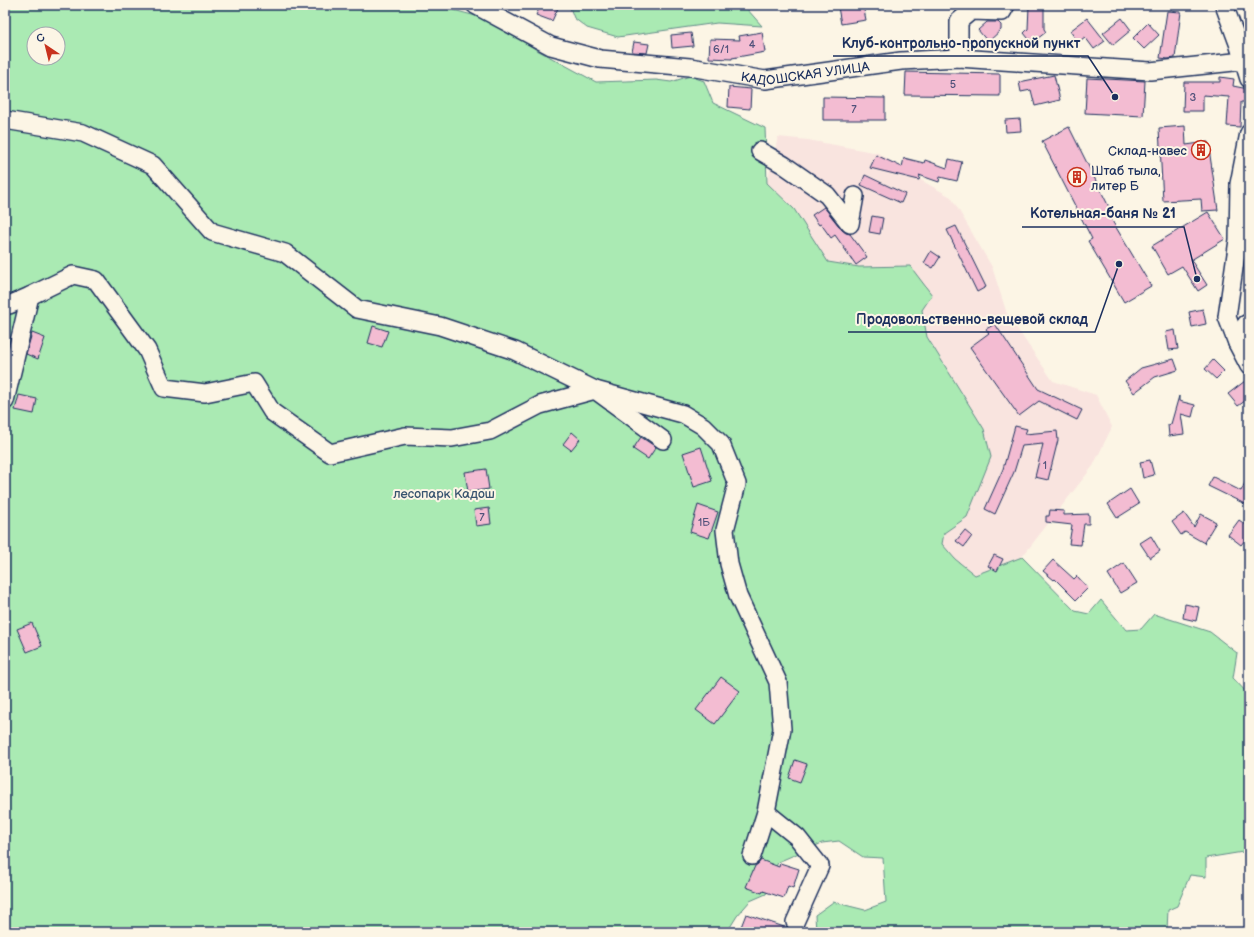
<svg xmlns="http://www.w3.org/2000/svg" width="1254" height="937" viewBox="0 0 1254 937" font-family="'Balsamiq Sans',sans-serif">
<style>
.built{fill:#f9e4df}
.green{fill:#aaeab3;stroke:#628c88;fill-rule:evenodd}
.building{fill:#f3bcd2;stroke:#1b2f5e}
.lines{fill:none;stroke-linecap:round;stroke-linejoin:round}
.minor-casing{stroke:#1b2f5e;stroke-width:20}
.minor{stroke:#fcf5e5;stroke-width:17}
.labels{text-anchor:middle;stroke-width:4;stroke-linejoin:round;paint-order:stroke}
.number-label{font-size:11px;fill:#51527b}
.street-label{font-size:13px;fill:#1b2f5e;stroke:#fcf5e5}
.poi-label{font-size:13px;fill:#1b2f5e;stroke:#fcf5e5;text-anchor:end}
.park-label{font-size:13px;fill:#38546f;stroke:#fcf5e5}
.leader{fill:none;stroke:#1b2f5e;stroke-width:1.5}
.callout-dot{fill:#1b2f5e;stroke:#fcf5e5;stroke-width:1.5}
.callout-label{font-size:14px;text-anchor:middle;font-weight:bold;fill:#1b2f5e;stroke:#fcf5e5;stroke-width:4;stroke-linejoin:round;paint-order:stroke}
</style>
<rect width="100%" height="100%" fill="#fcf5e5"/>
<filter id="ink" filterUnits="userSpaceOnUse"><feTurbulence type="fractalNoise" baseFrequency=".025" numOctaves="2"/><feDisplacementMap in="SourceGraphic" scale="8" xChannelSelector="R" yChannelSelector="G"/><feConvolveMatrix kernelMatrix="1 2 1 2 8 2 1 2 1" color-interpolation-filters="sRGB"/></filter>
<g filter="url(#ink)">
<polygon class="built" points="778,137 808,140 878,153 919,179 951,197 992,267 1007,314 1053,381 1096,395 1112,427 1093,466 1022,557 975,575 955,559 942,544 944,533 967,517 984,429 927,337 922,310 910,266 859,267 828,263 794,209 767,183"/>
<g class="green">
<path d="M 5,5 L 435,5 L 487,19 L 537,50 L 596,82 L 656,80 L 671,82 L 690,76 L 704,81 L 713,103 L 765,128 L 767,183 L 794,209 L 828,262 L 859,267 L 910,266 L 932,295 L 922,310 L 927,337 L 984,429 L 991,457 L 967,517 L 944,533 L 942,544 L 955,559 L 975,575 L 1022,557 L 1075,611 L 1089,614 L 1101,600 L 1126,630 L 1141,629 L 1154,614 L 1210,632 L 1237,653 L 1233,678 L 1249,695 L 1249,851 L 1206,858 L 1206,877 L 1190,875 L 1177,906 L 1168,910 L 1167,930 L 1163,932 L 816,932 L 815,915 L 833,902 L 865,910 L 886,902 L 883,858 L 863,857 L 839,841 L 822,843 L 778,862 L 766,894 L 750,901 L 737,916 L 727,932 L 5,932 ZM 34,34 L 58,34 L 58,58 L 34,58 Z"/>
<polygon points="569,5 747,5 747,9 762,26 717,23 618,37 587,28 574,18"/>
</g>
<g class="building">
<polygon points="541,5 552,5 558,8 552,21 536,15"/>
<polygon points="853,5 863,5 866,20 841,24 838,7"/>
<polygon points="1029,6 1044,6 1044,29 1046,32 1032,43 1024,33 1028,29"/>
<polygon points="1167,11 1181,12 1175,58 1168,59 1160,58"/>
<polygon points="1087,18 1105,41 1094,49 1085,37 1078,42 1070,31"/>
<polygon points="1122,18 1131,30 1113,45 1103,33"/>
<polygon points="987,22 998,22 1001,25 1001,30 988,42 978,30"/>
<polygon points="1148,23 1159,35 1144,49 1133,38"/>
<polygon points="762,32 765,52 732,58 732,59 709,58 710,39 740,40 739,36"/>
<polygon points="691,33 693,46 672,48 671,35"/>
<polygon points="634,42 649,44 647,53 632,52"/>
<polygon points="906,72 1000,74 1000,96 905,95"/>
<polygon points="1054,75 1060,100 1035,106 1031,90 1021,92 1019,82"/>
<polygon points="1220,77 1234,79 1233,86 1248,89 1246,102 1241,102 1240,127 1227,126 1229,97 1203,95 1203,111 1183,111 1184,82 1220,82"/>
<polygon points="1087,78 1145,81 1143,116 1085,113"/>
<polygon points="729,87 751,89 750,109 728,107"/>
<polygon points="823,97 885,98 885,120 823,120"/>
<polygon points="1020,119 1021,131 1006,132 1005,120"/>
<polygon points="1185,126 1186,145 1208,142 1218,210 1202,211 1201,199 1163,201 1159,128"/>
<polygon points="1069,127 1112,213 1108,214 1151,286 1124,302 1088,241 1092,239 1042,141"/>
<polygon points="876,155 902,167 904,158 924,163 925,160 947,168 949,159 962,162 957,181 940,177 939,182 919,175 920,176 919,180 870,168"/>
<polygon points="865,175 905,194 901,203 861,185"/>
<polygon points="824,207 842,230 846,233 850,234 867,257 856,265 835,235 831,238 821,224 819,225 812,215"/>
<polygon points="1208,212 1225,239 1191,260 1207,285 1198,291 1182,266 1168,274 1152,246"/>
<polygon points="872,216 883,218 880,234 869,232"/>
<polygon points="956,226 986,287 977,292 947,230"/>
<polygon points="931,251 940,257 933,268 924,263"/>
<polygon points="1203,309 1206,324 1192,327 1189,312"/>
<polygon points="995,324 1038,389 1082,410 1077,420 1039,401 1019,416 970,347 989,333 986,329"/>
<polygon points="373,326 388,331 382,347 368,343"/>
<polygon points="1175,330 1178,349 1169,350 1166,332"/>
<polygon points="32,333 45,338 38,359 26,354"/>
<polygon points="1174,359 1178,370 1155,377 1134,393 1125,381 1141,368"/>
<polygon points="1213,360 1224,371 1216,379 1205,369"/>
<polygon points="1245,381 1249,387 1249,398 1238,406 1228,394"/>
<polygon points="19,395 37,399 34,414 15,410"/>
<polygon points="1179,396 1179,401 1195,405 1192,417 1181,414 1184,434 1169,436 1168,425 1171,424"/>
<polygon points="1015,426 1027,429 1025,434 1057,431 1058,440 1048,480 1035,477 1043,444 1022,446 1014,472 995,514 985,509 1003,469"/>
<polygon points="572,432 580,439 571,450 563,444"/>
<polygon points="641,437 656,447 648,459 633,449"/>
<polygon points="701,447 712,481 694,487 683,453"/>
<polygon points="1150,460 1154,475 1143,478 1140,462"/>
<polygon points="486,469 489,489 468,492 465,472"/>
<polygon points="1249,475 1249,506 1208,486 1213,477 1241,491"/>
<polygon points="1130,489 1139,504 1117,518 1108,504"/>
<polygon points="698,505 718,512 709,538 690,532"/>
<polygon points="489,508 491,524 476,526 474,510"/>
<polygon points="1050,510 1064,511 1064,515 1089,514 1089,524 1084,524 1081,545 1069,544 1072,525 1046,522 1046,516 1049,516"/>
<polygon points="1184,513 1194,527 1201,514 1216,522 1204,542 1206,544 1185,532 1181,535 1172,522"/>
<polygon points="1239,520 1249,527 1249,535 1241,545 1228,535"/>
<polygon points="965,530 972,536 964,547 956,541"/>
<polygon points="1151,536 1160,551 1150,558 1140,543"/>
<polygon points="994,555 1003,559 997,571 988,566"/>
<polygon points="1053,560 1074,579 1077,576 1088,588 1076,600 1055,579 1054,580 1043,571"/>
<polygon points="1124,563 1137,583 1120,593 1108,574"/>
<polygon points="1185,604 1199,607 1196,621 1183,618"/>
<polygon points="32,623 42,646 27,652 17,629"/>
<polygon points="721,677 740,691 715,724 696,710"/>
<polygon points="795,760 807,764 800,782 789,778"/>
<polygon points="761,860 779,867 780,863 799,869 793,888 788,886 784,898 763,891 762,893 746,887 755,866 758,864"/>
<polygon points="746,914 787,928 792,932 739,932"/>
</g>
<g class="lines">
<g class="minor-casing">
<g id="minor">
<path id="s1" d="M 475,5 L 551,46 L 600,59 L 690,67 L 765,80 L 901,61 L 959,58 L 1150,71 L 1243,61"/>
<polyline points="1224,5 1238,43 1249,79"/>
<polyline points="959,58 959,21 971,11 1002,12 1006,5"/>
<polyline points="5,120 83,133 153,165 212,232 285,253 357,309 440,326 515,351 595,390 663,440"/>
<polyline points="1249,133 1239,184 1238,240 1227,317 1237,343 1249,366"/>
<polyline points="760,151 784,165 827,195 850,224 855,196"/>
<polyline points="5,304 9,305 30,296 73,275 96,280 147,350 164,388 205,393 254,383 272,412 330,453 405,436 452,438 490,431 540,405 595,390 683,414 703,426 721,444 737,484 725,530 729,564 738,596 778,682 782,729 766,812 752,856"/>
<polyline points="1237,343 1246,324"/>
<polyline points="5,401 30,296"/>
<polyline points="766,812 797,837 820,866 795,922"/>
</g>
</g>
<use href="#minor" class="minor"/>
</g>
</g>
<defs>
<g id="building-ring" transform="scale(1)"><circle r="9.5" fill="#fcf5e5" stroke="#c8321e" stroke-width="1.5"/><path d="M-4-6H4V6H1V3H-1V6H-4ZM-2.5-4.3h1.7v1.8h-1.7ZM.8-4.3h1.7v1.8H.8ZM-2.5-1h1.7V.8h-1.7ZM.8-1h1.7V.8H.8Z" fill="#c8321e"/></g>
</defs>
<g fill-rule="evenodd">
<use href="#building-ring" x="1201" y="150"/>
<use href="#building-ring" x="1077" y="177"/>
</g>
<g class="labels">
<g class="number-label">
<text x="752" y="48">4</text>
<text x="721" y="53">6/1</text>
<text x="953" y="88">5</text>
<text x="1193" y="101">3</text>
<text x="854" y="113">7</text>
<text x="1045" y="469">1</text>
<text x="482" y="521">7</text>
<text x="704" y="526">1Б</text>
</g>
<g class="street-label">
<text dy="5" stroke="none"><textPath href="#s1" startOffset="344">КАДОШСКАЯ УЛИЦА</textPath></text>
</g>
<g class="poi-label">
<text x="1187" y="155">Склад-навес</text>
<text x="1091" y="175" text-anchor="start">Штаб тыла,<tspan x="1091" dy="15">литер Б</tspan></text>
</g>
<g class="park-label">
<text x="444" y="498">лесопарк Кадош</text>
</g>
</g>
<path class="leader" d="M1115 97L1088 56H833M1197 279L1184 227H1022M1119 264L1095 332H848"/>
<g class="callout-dot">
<circle cx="1115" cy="97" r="4"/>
<circle cx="1197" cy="279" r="4"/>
<circle cx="1119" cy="264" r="4"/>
</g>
<g class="callout-label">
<text x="961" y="48">Клуб-контрольно-пропускной пункт</text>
<text x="1103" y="218">Котельная-баня № 21</text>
<text x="972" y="324">Продовольственно-вещевой склад</text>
</g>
<rect width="1254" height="937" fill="none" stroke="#fcf5e5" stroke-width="20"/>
<rect x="10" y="10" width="1234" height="917" fill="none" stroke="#1b2f5e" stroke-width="1.5" filter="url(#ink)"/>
<g transform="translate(46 46) rotate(325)"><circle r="19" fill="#fcf5e5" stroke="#a2a6af"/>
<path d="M0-3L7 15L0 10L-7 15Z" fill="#c8321e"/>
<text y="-6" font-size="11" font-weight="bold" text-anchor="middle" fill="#1b2f5e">С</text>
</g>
</svg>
